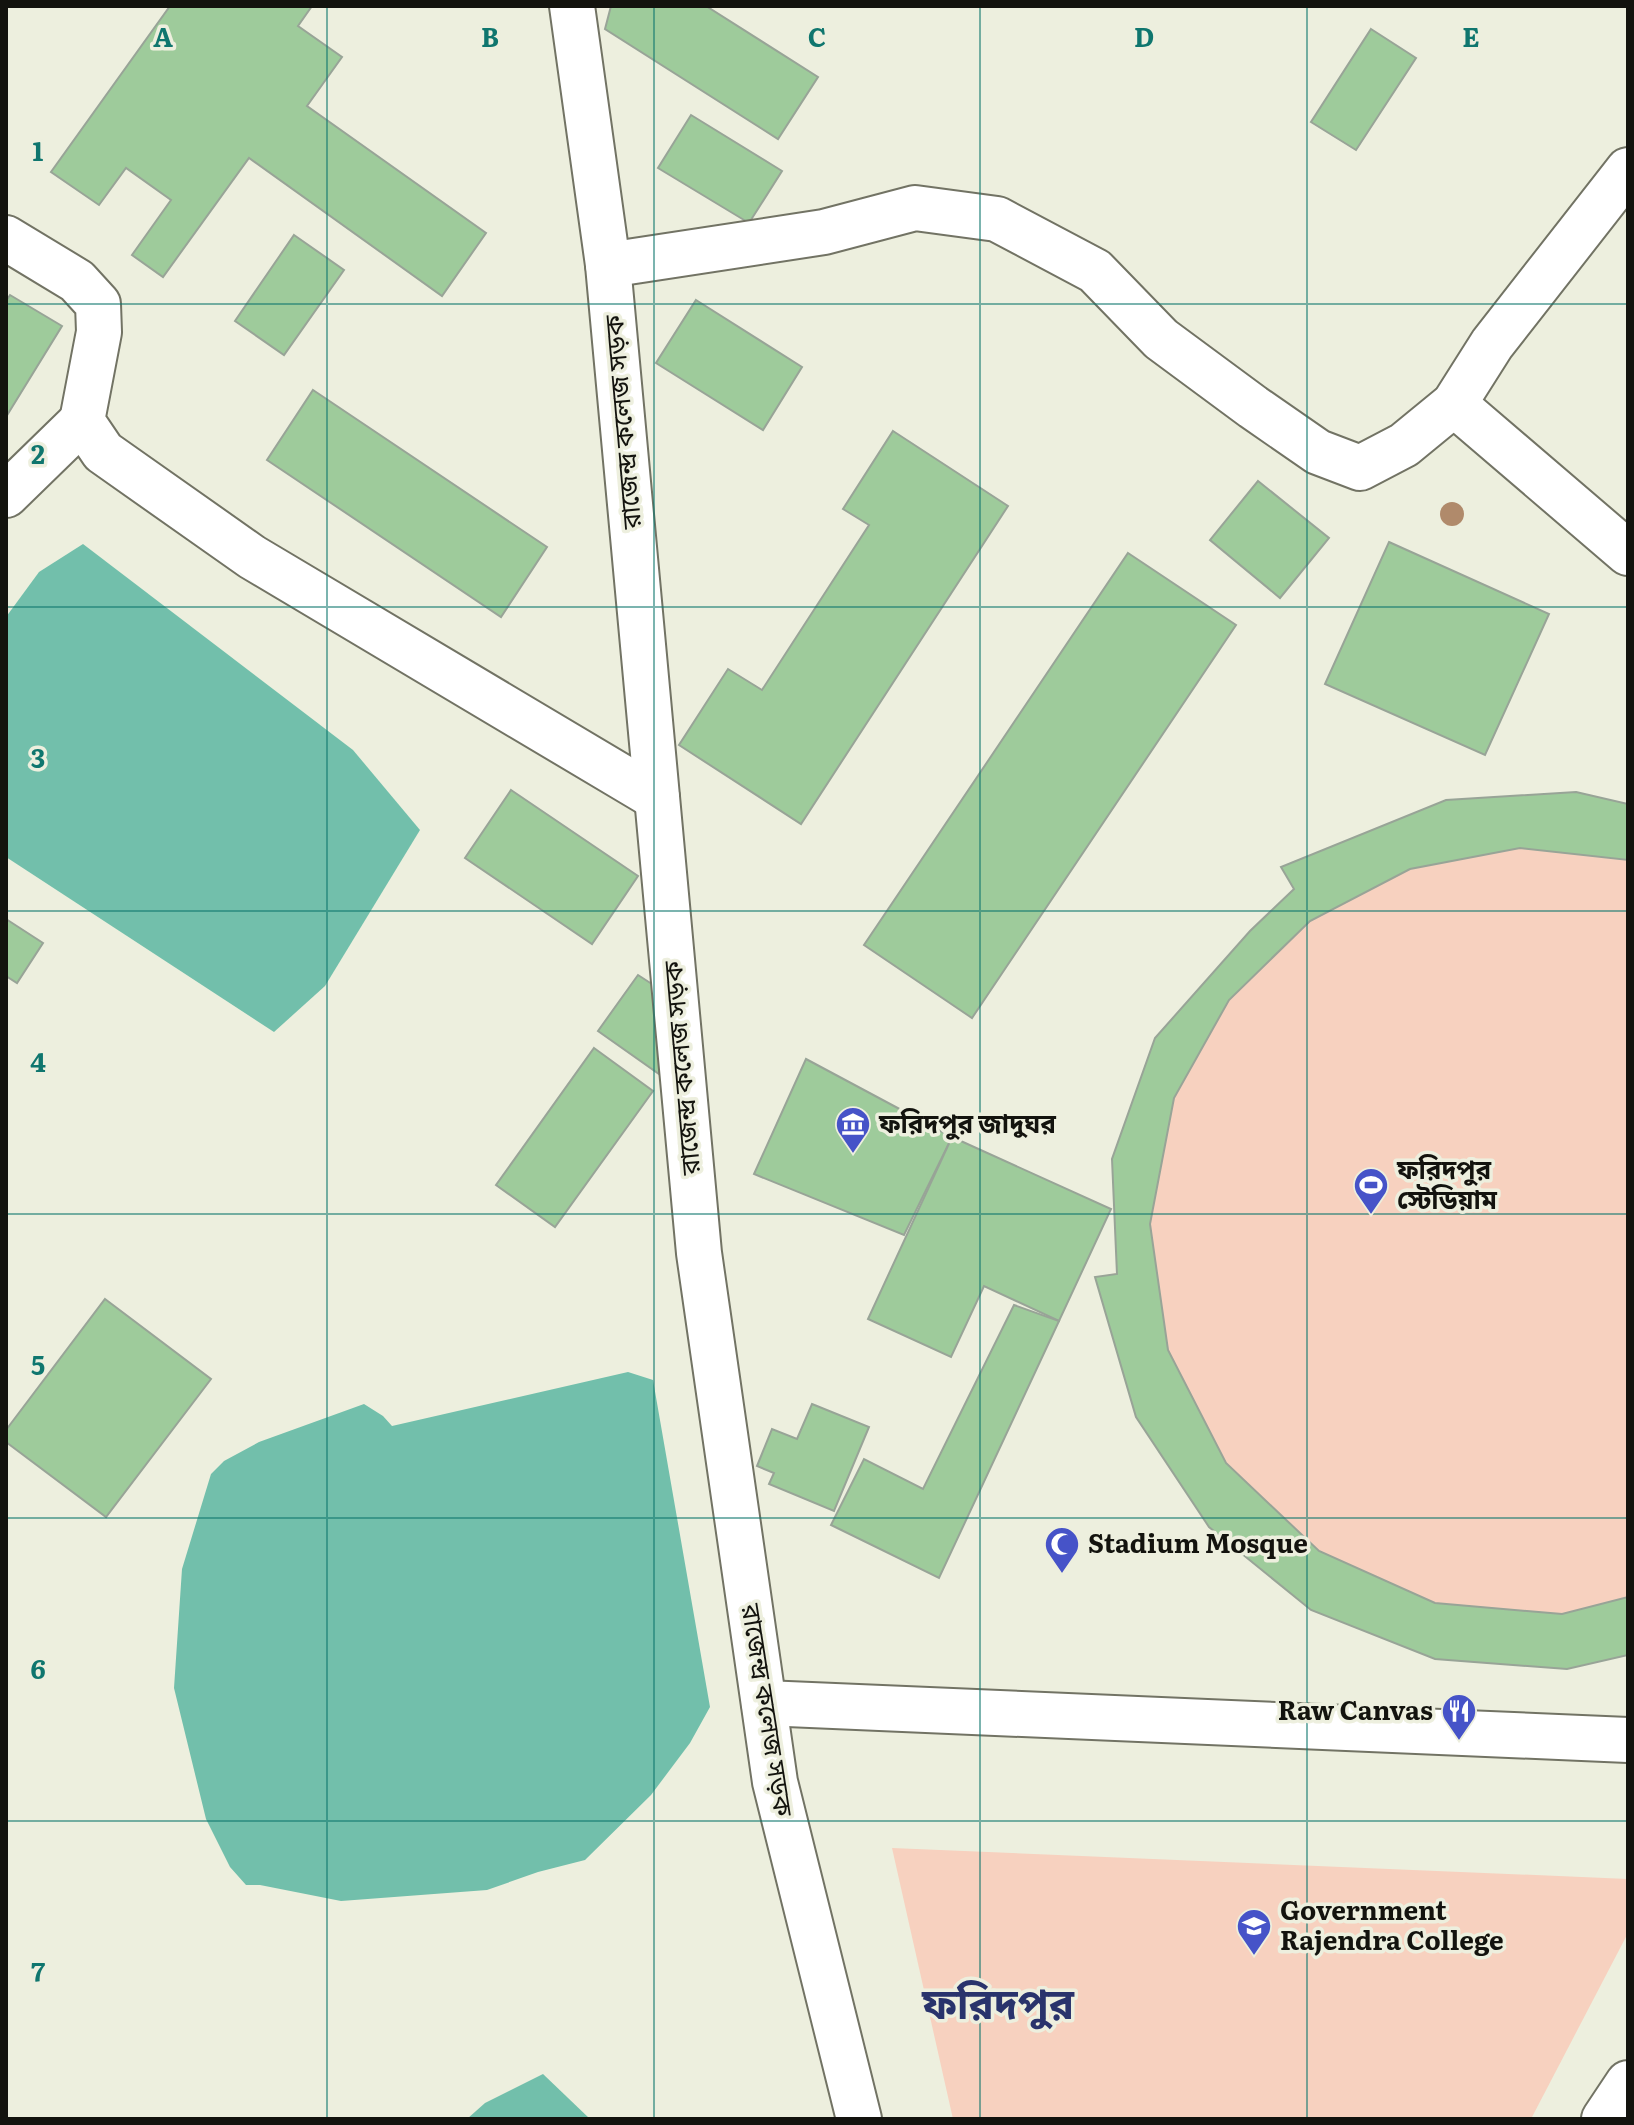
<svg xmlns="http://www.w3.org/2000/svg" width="1634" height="2125" viewBox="0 0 1634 2125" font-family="Literata,'Noto Sans Bengali',serif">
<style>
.green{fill:#f7d1bf}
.water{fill:#72bfab}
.building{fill:#9ecb9b;stroke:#98a497;stroke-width:2}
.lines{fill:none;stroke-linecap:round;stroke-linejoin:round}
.minor-casing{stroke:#727364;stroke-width:48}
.minor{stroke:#fff;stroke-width:44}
.tree{fill:#b08a6b}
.grid{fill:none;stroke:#0f766e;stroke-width:2;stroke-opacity:0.55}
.labels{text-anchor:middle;stroke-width:7;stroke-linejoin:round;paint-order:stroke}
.street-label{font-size:26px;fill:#13130e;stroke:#edefde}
.poi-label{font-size:26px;font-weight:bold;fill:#13130e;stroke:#edefde;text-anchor:start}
.town-label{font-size:42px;font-weight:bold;fill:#29336c;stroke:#edefde}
.grid-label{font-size:26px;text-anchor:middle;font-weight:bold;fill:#0f766e;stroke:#edefde;stroke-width:7;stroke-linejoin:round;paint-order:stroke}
</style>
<rect width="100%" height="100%" fill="#edefde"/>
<g class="green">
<polygon points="1576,792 1628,804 1628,1655 1567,1669 1435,1659 1311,1610 1209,1527 1136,1417 1095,1277 1117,1273 1112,1159 1155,1038 1250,931 1294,890 1281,867 1446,800"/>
<polygon points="892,1848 1628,1879 1628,1933 1531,2119 953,2119"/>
</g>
<g class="water">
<polygon points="83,544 353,750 420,830 325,986 274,1032 6,857 6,617 39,572"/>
<polygon points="628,1372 653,1380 710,1707 690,1743 651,1795 585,1860 538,1872 487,1890 341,1901 260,1885 246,1885 230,1867 206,1819 174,1688 182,1569 211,1474 224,1461 259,1442 364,1404 383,1416 392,1426"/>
<polygon points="543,2074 590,2119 467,2119 485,2103"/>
</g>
<g class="building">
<polygon points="170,6 312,6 298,26 342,57 307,106 486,233 442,296 249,158 163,277 132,255 171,200 126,168 99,205 51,172"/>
<polygon points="611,6 706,6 818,77 778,139 605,29"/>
<polygon points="1371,29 1416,58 1356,150 1311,122"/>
<polygon points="691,115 782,171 749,223 658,168"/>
<polygon points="294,235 344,270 284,355 235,321"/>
<polygon points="10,295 62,326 6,417 6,301"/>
<polygon points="696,300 802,367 763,430 656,363"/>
<polygon points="313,390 547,547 501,617 267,460"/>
<polygon points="893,431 1008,506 801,824 679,745 728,669 762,690 869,525 843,509"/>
<polygon points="1258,481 1329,538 1280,598 1210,540"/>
<polygon points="1389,542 1549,614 1485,755 1325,684"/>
<polygon points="1128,553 1236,625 972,1018 864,945"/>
<polygon points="511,790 638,876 592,944 465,858"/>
<polygon points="1576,792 1628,804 1628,860 1520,848 1410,869 1310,921 1229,1000 1174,1098 1150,1224 1168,1350 1226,1463 1319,1551 1435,1603 1562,1614 1628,1597 1628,1655 1567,1669 1435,1659 1311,1610 1209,1527 1136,1417 1095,1277 1117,1274 1112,1159 1155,1038 1250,931 1294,889 1281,867 1446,800"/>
<polygon points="6,919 43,943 17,983 6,976"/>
<polygon points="638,975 658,988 659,1074 598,1031"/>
<polygon points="594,1048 653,1091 555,1227 496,1185"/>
<polygon points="806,1059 952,1137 904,1235 754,1174"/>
<polygon points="952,1137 1111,1209 1059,1321 984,1286 951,1357 868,1319"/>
<polygon points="105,1299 211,1379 106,1517 6,1442 6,1430"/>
<polygon points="1014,1305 1059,1321 939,1578 831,1525 864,1459 923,1489"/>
<polygon points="812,1404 869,1427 834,1511 769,1484 774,1473 757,1466 772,1429 797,1439"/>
</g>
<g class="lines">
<g class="minor-casing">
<g id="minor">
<polyline points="572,6 608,265 699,1253 775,1782 859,2119"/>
<polyline points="6,238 77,281 98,304 99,332 82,421 103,452 252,557 657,798"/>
<polyline points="608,265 824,232 915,208 997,219 1095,271 1161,339 1253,407 1318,452 1360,468 1404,445 1454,404 1492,344 1628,170"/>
<polyline points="1454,404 1628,553"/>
<polyline points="6,495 82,421"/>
<polyline points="764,1703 1628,1740"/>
<polyline points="1604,2119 1628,2083"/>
</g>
</g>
<use href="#minor" class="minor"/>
</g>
<circle class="tree" cx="1452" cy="514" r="12"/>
<path class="grid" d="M 327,6 L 327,2119M 654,6 L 654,2119M 980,6 L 980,2119M 1307,6 L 1307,2119M 6,304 L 1628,304M 6,607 L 1628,607M 6,911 L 1628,911M 6,1214 L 1628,1214M 6,1518 L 1628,1518M 6,1821 L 1628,1821"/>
<defs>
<g id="museum-pin" transform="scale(1.8)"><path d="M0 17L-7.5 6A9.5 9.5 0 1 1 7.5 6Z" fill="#4653c8" stroke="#edefde"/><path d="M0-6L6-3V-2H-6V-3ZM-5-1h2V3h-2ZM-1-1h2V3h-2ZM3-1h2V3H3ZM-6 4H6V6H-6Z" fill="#fff"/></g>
<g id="stadium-pin" transform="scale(1.8)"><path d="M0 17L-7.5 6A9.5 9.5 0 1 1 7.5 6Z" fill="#4653c8" stroke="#edefde"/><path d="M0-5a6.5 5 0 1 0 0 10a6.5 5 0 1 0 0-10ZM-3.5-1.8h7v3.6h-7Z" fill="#fff"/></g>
<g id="mosque-pin" transform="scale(1.8)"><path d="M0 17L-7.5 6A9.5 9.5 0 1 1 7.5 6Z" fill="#4653c8" stroke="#edefde"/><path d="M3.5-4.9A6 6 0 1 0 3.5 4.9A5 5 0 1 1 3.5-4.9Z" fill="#fff"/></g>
<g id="restaurant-pin" transform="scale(1.8)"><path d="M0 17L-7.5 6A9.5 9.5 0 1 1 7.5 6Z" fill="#4653c8" stroke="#edefde"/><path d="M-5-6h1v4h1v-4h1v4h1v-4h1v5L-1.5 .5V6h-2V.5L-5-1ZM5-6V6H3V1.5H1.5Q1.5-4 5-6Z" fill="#fff"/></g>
<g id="university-pin" transform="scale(1.8)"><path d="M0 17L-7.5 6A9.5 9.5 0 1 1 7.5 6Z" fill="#4653c8" stroke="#edefde"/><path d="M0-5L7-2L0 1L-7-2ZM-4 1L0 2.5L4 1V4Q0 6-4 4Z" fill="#fff"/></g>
</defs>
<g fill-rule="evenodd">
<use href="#museum-pin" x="853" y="1124"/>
<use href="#stadium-pin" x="1371" y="1185"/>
<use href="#mosque-pin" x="1062" y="1544"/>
<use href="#restaurant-pin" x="1459" y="1711"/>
<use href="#university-pin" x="1254" y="1926"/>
</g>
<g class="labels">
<g class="street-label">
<text transform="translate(623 422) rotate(-95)" y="9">রাজেন্দ্র কলেজ সড়ক</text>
<text transform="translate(682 1068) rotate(-95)" y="9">রাজেন্দ্র কলেজ সড়ক</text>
<text transform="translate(767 1710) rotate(81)" y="9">রাজেন্দ্র কলেজ সড়ক</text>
</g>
<g class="poi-label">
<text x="879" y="1133">ফরিদপুর জাদুঘর</text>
<text x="1397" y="1179">ফরিদপুর<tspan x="1397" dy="30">স্টেডিয়াম</tspan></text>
<text x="1088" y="1553">Stadium Mosque</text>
<text x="1433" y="1720" text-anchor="end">Raw Canvas</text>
<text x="1280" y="1920">Government<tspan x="1280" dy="30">Rajendra College</tspan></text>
</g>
<g class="town-label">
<text x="998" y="2019">ফরিদপুর</text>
</g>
</g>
<g class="grid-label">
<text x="163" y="47">A</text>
<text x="490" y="47">B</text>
<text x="817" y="47">C</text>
<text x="1144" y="47">D</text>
<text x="1471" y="47">E</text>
<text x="38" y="161">1</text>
<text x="38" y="464">2</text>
<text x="38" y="768">3</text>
<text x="38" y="1072">4</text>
<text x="38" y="1375">5</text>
<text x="38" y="1679">6</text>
<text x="38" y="1982">7</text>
</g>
<rect width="1634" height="2125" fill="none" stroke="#13130e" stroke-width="16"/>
</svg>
